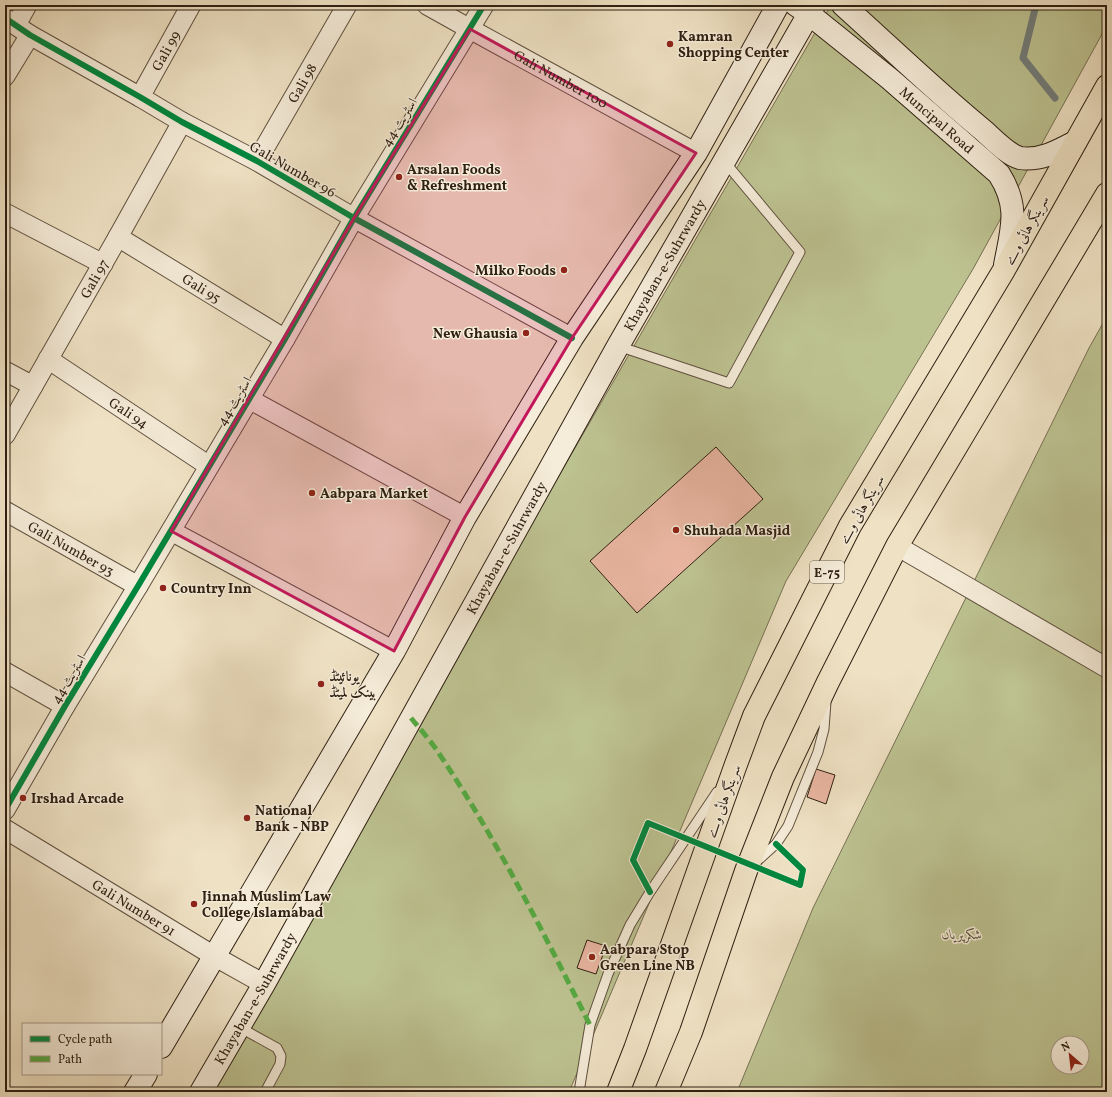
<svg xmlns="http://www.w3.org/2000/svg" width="1112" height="1097" viewBox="0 0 1112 1097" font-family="Vollkorn,Amiri,serif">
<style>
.green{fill:#bdc291;stroke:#767152;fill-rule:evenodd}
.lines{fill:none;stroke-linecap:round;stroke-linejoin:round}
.stream{stroke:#727d7a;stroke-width:7}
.building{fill:#eab6a2;stroke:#2f2012}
.lane-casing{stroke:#5f503e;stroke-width:11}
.street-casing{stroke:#5f503e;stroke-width:21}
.secondary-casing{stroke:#2f2012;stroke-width:24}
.highway-casing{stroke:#2f2012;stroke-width:24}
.lane{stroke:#f5ecd9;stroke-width:9}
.street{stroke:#f5ecd9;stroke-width:19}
.secondary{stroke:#f5ecd9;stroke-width:22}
.highway{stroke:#efe2c4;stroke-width:22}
.quiet{stroke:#54aa42;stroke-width:5;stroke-dasharray:10 5;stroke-linecap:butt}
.cycleway-casing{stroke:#f5ecd9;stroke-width:8}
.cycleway{stroke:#00873e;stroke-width:6}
.marked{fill:#c2185b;fill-opacity:0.2;stroke:#c2185b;stroke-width:3;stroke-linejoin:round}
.poi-dot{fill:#8f2418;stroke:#f5ecd9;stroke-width:1.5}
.labels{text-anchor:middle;stroke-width:3;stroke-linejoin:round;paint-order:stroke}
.shield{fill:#f5ecd9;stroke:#6a5d4e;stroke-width:1}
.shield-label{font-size:13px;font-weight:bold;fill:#2f2012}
.poi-label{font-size:14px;font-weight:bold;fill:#2f2012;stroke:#f5ecd9;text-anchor:start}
.street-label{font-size:14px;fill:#2f2012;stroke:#f5ecd9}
.park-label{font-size:14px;font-style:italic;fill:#5a5138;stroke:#f5ecd9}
</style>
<rect width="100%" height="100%" fill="#efe2c4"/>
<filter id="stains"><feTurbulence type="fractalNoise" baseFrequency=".005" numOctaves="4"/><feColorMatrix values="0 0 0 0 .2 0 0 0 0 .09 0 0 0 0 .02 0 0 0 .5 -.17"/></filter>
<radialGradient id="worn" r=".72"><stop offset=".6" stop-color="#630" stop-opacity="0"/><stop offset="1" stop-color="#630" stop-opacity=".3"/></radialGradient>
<g class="green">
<polygon points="831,5 1107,5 1107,25 973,269 786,581 569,1092 206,1092 453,659"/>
<path d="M 1107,316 L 1107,1092 L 737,1092 L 813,908 L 1089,348 ZM 1058,1043 L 1082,1043 L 1082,1067 L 1058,1067 Z"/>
</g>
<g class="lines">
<polyline class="stream" points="1036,5 1023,58 1055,98"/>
</g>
<g class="building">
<polygon points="716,447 763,499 637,613 590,561"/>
<polygon points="816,769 835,775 826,804 807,797"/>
<polygon points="587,940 606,946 596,974 577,968"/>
</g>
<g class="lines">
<g class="lane-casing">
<g id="lane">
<polyline points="618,346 729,383 800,252 724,161"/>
<polyline points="756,862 776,844 788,826 818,752 824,729 826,702"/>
<polyline points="239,1027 277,1048 281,1056 280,1064 265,1092"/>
<polyline points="579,1092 590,1025 608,974 630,925 650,892 717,792"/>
</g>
</g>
<g class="street-casing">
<g id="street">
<path id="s1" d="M 427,5 L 470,29 L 696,153"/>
<polyline points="5,18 30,35 140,97 182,122 257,161 354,218 572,338"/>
<polyline points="16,25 27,5"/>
<polyline points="5,76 30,35"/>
<path id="s2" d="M 140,97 L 191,5"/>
<path id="s3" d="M 257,161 L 347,5"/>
<polyline points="5,213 103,264"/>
<path id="s4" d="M 118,237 L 285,339"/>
<path id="s5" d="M 48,359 L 209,466"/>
<polyline points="5,371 33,386"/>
<polyline points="249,399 465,517"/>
<path id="s6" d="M 5,435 L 118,237 L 182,122"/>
<path id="s7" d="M 5,511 L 138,586"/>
<polyline points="171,531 394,651"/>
<polyline points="897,546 1107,668"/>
<polyline points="5,672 65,706"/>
<polyline points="5,810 65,706 138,586 285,339 354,218 484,5"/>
<path id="s8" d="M 5,829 L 214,956 L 264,984"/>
</g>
</g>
<g class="secondary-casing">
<g id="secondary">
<path id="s9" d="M 796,5 L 809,14 L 890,79 L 999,174 C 1020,207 1012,228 1005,265"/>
<path d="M 843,5 C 890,47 935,91 984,131 C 993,139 1008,155 1020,158 C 1040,161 1058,151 1075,142"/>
<polyline points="161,1047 394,651 465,517 572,338 696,153 778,5"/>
<polyline points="135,1092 146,1074"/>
<path id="s10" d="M 201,1092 L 264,984 L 618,346 L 814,5"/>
</g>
</g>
<g class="highway-casing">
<g id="highway">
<polyline points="618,1092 635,1049 735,767 754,716 850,526 1004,270 1107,86"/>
<polyline points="666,1092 691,1032 746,871 783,777 828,682 897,546 1107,194"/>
</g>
</g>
<use href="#lane" class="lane"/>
<use href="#street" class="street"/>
<use href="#secondary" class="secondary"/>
<use href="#highway" class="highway"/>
<path class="quiet" d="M 411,718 C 420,729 430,740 438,752 C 496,838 543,932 590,1025"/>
<g class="cycleway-casing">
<g id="cycleway">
<polyline points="5,18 30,35 140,97 182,122 257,161 354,218 572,338"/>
<polyline points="5,810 65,706 138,586 285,339 354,218 484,5"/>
<polyline points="650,892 633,860 648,823 800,885 803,870 776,844"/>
</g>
</g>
<use href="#cycleway" class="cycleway"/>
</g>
<path class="marked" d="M 470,29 L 696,153 L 572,338 L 465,517 L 394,651 L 171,531 L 354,218 Z"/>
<g class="poi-dot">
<circle cx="670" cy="44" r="4"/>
<circle cx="399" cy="177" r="4"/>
<circle cx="564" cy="270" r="4"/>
<circle cx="526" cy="333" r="4"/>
<circle cx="312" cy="493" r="4"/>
<circle cx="676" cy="530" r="4"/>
<circle cx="163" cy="588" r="4"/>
<circle cx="321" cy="684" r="4"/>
<circle cx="23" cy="798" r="4"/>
<circle cx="247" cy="818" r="4"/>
<circle cx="194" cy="904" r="4"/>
<circle cx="592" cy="957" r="4"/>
</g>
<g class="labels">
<rect class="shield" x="810" y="561" width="34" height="22" rx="3"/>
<g class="shield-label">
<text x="827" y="577">E-75</text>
</g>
<g class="poi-label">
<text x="678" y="41">Kamran<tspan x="678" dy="16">Shopping Center</tspan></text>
<text x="407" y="174">Arsalan Foods<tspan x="407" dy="16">&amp; Refreshment</tspan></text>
<text x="556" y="275" text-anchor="end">Milko Foods</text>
<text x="518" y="338" text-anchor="end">New Ghausia</text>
<text x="320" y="498">Aabpara Market</text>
<text x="684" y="535">Shuhada Masjid</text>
<text x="171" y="593">Country Inn</text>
<text x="329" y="681">یونائیٹڈ<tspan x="329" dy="16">بینک لمیٹڈ</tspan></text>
<text x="31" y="803">Irshad Arcade</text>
<text x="255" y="815">National<tspan x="255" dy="16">Bank - NBP</tspan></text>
<text x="202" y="901">Jinnah Muslim Law<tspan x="202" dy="16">College Islamabad</tspan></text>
<text x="600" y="954">Aabpara Stop<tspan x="600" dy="16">Green Line NB</tspan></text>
</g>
<g class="street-label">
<text dy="5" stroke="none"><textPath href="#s2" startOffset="53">Gali 99</textPath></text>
<text dy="5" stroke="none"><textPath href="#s1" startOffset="153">Gali Number 100</textPath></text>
<text dy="5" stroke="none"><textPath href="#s3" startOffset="90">Gali 98</textPath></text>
<text dy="5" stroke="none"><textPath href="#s9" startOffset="182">Muncipal Road</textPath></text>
<text transform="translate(399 122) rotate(-58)" y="5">اسٹریٹ 44</text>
<text transform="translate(293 169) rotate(30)" y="5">Gali Number 96</text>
<text transform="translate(1026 230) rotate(-61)" y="5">سرینگر ہائی وے</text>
<text dy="5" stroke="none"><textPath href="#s10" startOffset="948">Khayaban-e-Suhrwardy</textPath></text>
<text dy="5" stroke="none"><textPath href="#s6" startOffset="180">Gali 97</textPath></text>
<text dy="5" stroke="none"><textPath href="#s4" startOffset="98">Gali 95</textPath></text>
<text transform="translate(234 401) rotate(-59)" y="5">اسٹریٹ 44</text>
<text dy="5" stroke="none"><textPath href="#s5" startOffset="97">Gali 94</textPath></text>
<text transform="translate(861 509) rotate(-60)" y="5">سرینگر ہائی وے</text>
<text dy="5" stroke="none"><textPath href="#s7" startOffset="76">Gali Number 93</textPath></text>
<text dy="5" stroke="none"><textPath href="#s10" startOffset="624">Khayaban-e-Suhrwardy</textPath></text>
<text transform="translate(68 679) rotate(-59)" y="5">اسٹریٹ 44</text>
<text transform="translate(723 801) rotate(-70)" y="5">سرینگر ہائی وے</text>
<text dy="5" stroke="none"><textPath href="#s8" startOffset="151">Gali Number 91</textPath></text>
<text dy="5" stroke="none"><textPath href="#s10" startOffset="108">Khayaban-e-Suhrwardy</textPath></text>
</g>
<g class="park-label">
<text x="962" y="939">شکرپریاں</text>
</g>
</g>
<rect width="1112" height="1097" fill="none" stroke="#efe2c4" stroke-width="20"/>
<rect x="6" y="6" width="1100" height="1085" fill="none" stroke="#2f2012" stroke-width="2"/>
<rect x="10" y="10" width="1092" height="1077" fill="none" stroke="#2f2012"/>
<rect x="22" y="1023" width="140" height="52" fill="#f5ecd9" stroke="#a69a89"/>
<rect x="30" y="1036" width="20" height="6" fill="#00873e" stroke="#a69a89"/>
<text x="58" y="1043" font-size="12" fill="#2f2012">Cycle path</text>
<rect x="30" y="1056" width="20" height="6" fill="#54aa42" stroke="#a69a89"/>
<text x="58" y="1063" font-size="12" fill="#2f2012">Path</text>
<g transform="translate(1070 1055) rotate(332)"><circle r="19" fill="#f5ecd9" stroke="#a69a89"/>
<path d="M0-3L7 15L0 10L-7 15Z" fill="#8f2418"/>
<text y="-6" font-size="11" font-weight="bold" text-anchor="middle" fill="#2f2012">N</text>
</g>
<rect width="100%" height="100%" filter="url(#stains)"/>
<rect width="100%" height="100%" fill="url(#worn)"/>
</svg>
